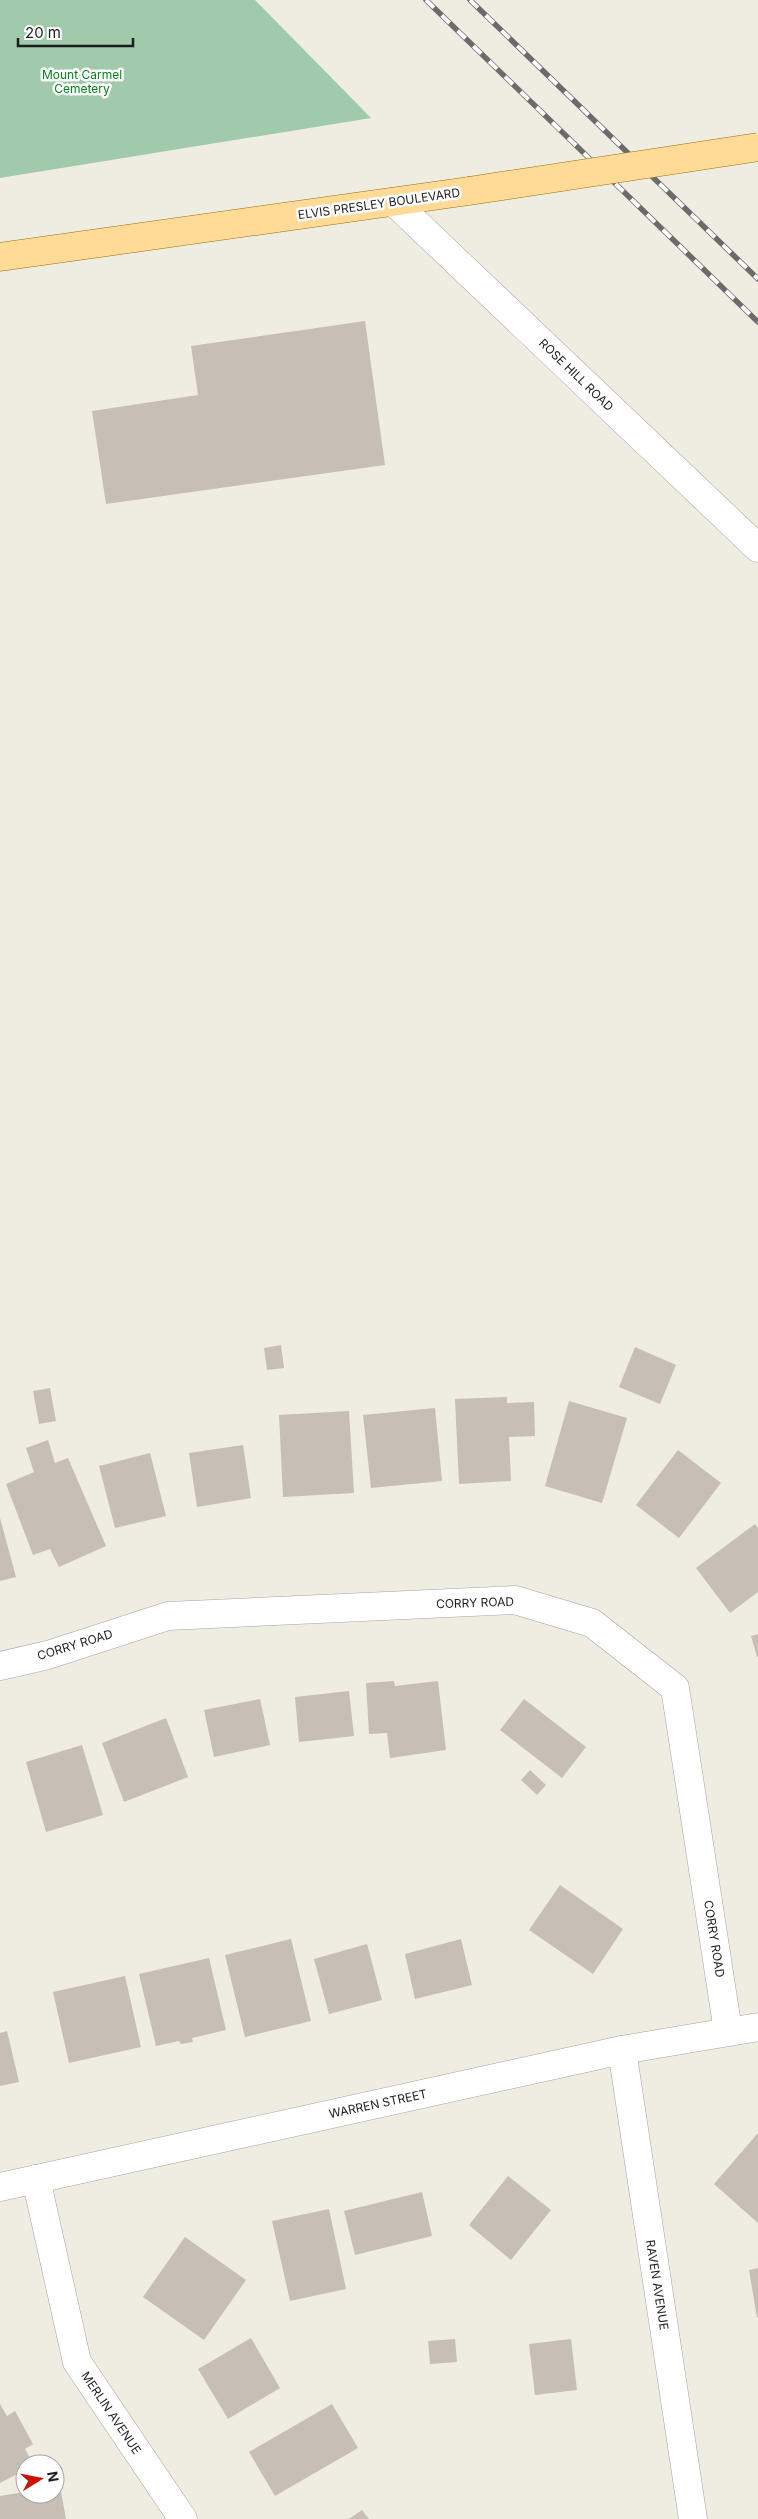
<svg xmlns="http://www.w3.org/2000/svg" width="758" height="2519" viewBox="0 0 758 2519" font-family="Inter,sans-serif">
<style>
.cemetery{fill:#a1c9ab}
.building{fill:#c7bfb5}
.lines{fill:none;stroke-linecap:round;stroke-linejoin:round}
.minor-casing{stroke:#a4a4a4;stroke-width:29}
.primary-casing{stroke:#967200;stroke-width:29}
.minor{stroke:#fff;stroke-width:28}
.primary{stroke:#ffdb97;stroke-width:28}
.rail-casing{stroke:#6b6b6b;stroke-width:5.5}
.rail{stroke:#fff;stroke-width:4;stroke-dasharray:11;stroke-linecap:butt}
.primary-bridge-casing{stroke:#967200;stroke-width:29;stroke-linecap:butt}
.primary-bridge{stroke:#ffdb97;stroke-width:28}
.labels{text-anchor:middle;stroke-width:5;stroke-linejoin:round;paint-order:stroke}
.park-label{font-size:12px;fill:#04821a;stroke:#fff}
.street-label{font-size:12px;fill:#1d1d1d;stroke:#fff}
</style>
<rect width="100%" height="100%" fill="#efece2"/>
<polygon class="cemetery" points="0,0 255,0 371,118 0,178"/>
<g class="building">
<polygon points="365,321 385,465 106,504 92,411 198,395 191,346"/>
<polygon points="281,1345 284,1368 267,1370 264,1348"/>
<polygon points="635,1347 676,1365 660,1404 619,1387"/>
<polygon points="50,1388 56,1421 39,1424 33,1391"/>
<polygon points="507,1397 507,1403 534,1402 535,1436 509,1437 511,1481 459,1484 455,1399"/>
<polygon points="569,1401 627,1418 602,1503 545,1486"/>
<polygon points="435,1408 442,1481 371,1488 363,1415"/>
<polygon points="349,1411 354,1493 283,1497 279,1415"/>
<polygon points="48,1440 55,1463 68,1458 106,1546 59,1567 50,1549 33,1555 6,1484 34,1472 26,1448"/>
<polygon points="243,1445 251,1498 197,1507 189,1453"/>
<polygon points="678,1450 721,1483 679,1538 636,1505"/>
<polygon points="150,1453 166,1516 115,1528 99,1466"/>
<polygon points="0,1518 16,1577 0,1581"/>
<polygon points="755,1524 758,1528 758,1592 730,1613 696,1568"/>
<polygon points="758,1634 758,1657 757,1657 751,1636"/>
<polygon points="394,1681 395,1686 438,1681 446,1750 390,1758 387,1733 369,1734 366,1683"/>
<polygon points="349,1691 354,1736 299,1742 295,1697"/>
<polygon points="260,1699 270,1745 214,1757 204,1710"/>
<polygon points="524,1699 586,1747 562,1778 500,1730"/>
<polygon points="166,1718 188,1777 124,1802 102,1743"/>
<polygon points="82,1745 103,1815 46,1832 26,1762"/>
<polygon points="530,1770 546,1785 537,1795 521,1780"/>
<polygon points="560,1885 623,1929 593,1974 529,1930"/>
<polygon points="291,1939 311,2021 245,2037 225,1955"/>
<polygon points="461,1939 472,1985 415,1999 405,1954"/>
<polygon points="367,1944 382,2000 329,2014 314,1959"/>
<polygon points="209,1958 226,2030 192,2038 193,2042 181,2044 179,2041 156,2046 139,1974"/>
<polygon points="125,1976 141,2047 69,2063 53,1992"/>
<polygon points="7,2031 19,2082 0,2086 0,2033"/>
<polygon points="758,2133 758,2223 714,2184"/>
<polygon points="508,2176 551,2210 511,2260 469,2225"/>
<polygon points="422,2192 432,2236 355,2255 344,2211"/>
<polygon points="329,2209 346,2289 290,2301 272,2221"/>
<polygon points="185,2237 246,2280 204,2340 143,2297"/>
<polygon points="758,2268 758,2317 757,2318 749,2270"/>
<polygon points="251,2338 280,2388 228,2419 198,2369"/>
<polygon points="455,2339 457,2362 430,2364 428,2341"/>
<polygon points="571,2339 577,2390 535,2395 529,2344"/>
<polygon points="0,2404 7,2416 15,2411 33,2444 25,2449 33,2464 25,2464 25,2470 0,2483"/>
<polygon points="332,2404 358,2448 275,2496 249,2452"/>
<polygon points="60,2486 66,2519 0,2519 0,2496 25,2492 25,2494 55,2494 55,2487"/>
<polygon points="362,2510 369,2519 349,2519"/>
</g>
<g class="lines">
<g class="minor-casing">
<g id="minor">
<polyline points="394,202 758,548"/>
<polyline points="0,1666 48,1655 168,1616 515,1600 592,1623 675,1688 728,2031"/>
<polyline points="622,2050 693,2519"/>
<polyline points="36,2179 77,2362 183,2519"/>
<polyline points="0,2187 622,2050 758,2027"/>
</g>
</g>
<g class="primary-casing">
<polyline id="primary" points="0,257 469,191"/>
</g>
<use href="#minor" class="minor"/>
<use href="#primary" class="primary"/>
<g class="rail-casing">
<g id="rail">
<polyline points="426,0 758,322"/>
<polyline points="470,0 758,279"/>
</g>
</g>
<use href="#rail" class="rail"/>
<g class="primary-bridge-casing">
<polyline id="primary-bridge" points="469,191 758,147"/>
</g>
<use href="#primary-bridge" class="primary-bridge"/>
</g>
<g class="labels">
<g class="park-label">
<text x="82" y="79">Mount Carmel<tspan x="82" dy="14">Cemetery</tspan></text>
</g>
<g class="street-label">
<text transform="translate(379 204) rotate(-8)" y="4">ELVIS PRESLEY BOULEVARD</text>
<text transform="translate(576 375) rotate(44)" y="4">ROSE HILL ROAD</text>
<text transform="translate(475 1603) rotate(-2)" y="4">CORRY ROAD</text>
<text transform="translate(75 1645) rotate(-17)" y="4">CORRY ROAD</text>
<text transform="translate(714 1939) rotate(81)" y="4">CORRY ROAD</text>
<text transform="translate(378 2104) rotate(-12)" y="4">WARREN STREET</text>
<text transform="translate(657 2285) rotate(81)" y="4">RAVEN AVENUE</text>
<text transform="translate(111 2413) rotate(56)" y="4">MERLIN AVENUE</text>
</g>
</g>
<g transform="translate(40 2479) rotate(80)"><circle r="24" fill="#ffffff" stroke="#a5a5a5"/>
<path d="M0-4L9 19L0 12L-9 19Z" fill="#ca1200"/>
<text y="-8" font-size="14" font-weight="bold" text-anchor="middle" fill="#1d1d1d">N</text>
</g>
<path d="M18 38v8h115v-8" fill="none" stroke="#1d1d1d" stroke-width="2.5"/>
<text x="25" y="38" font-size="15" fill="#1d1d1d" stroke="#ffffff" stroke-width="4" paint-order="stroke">20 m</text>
</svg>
